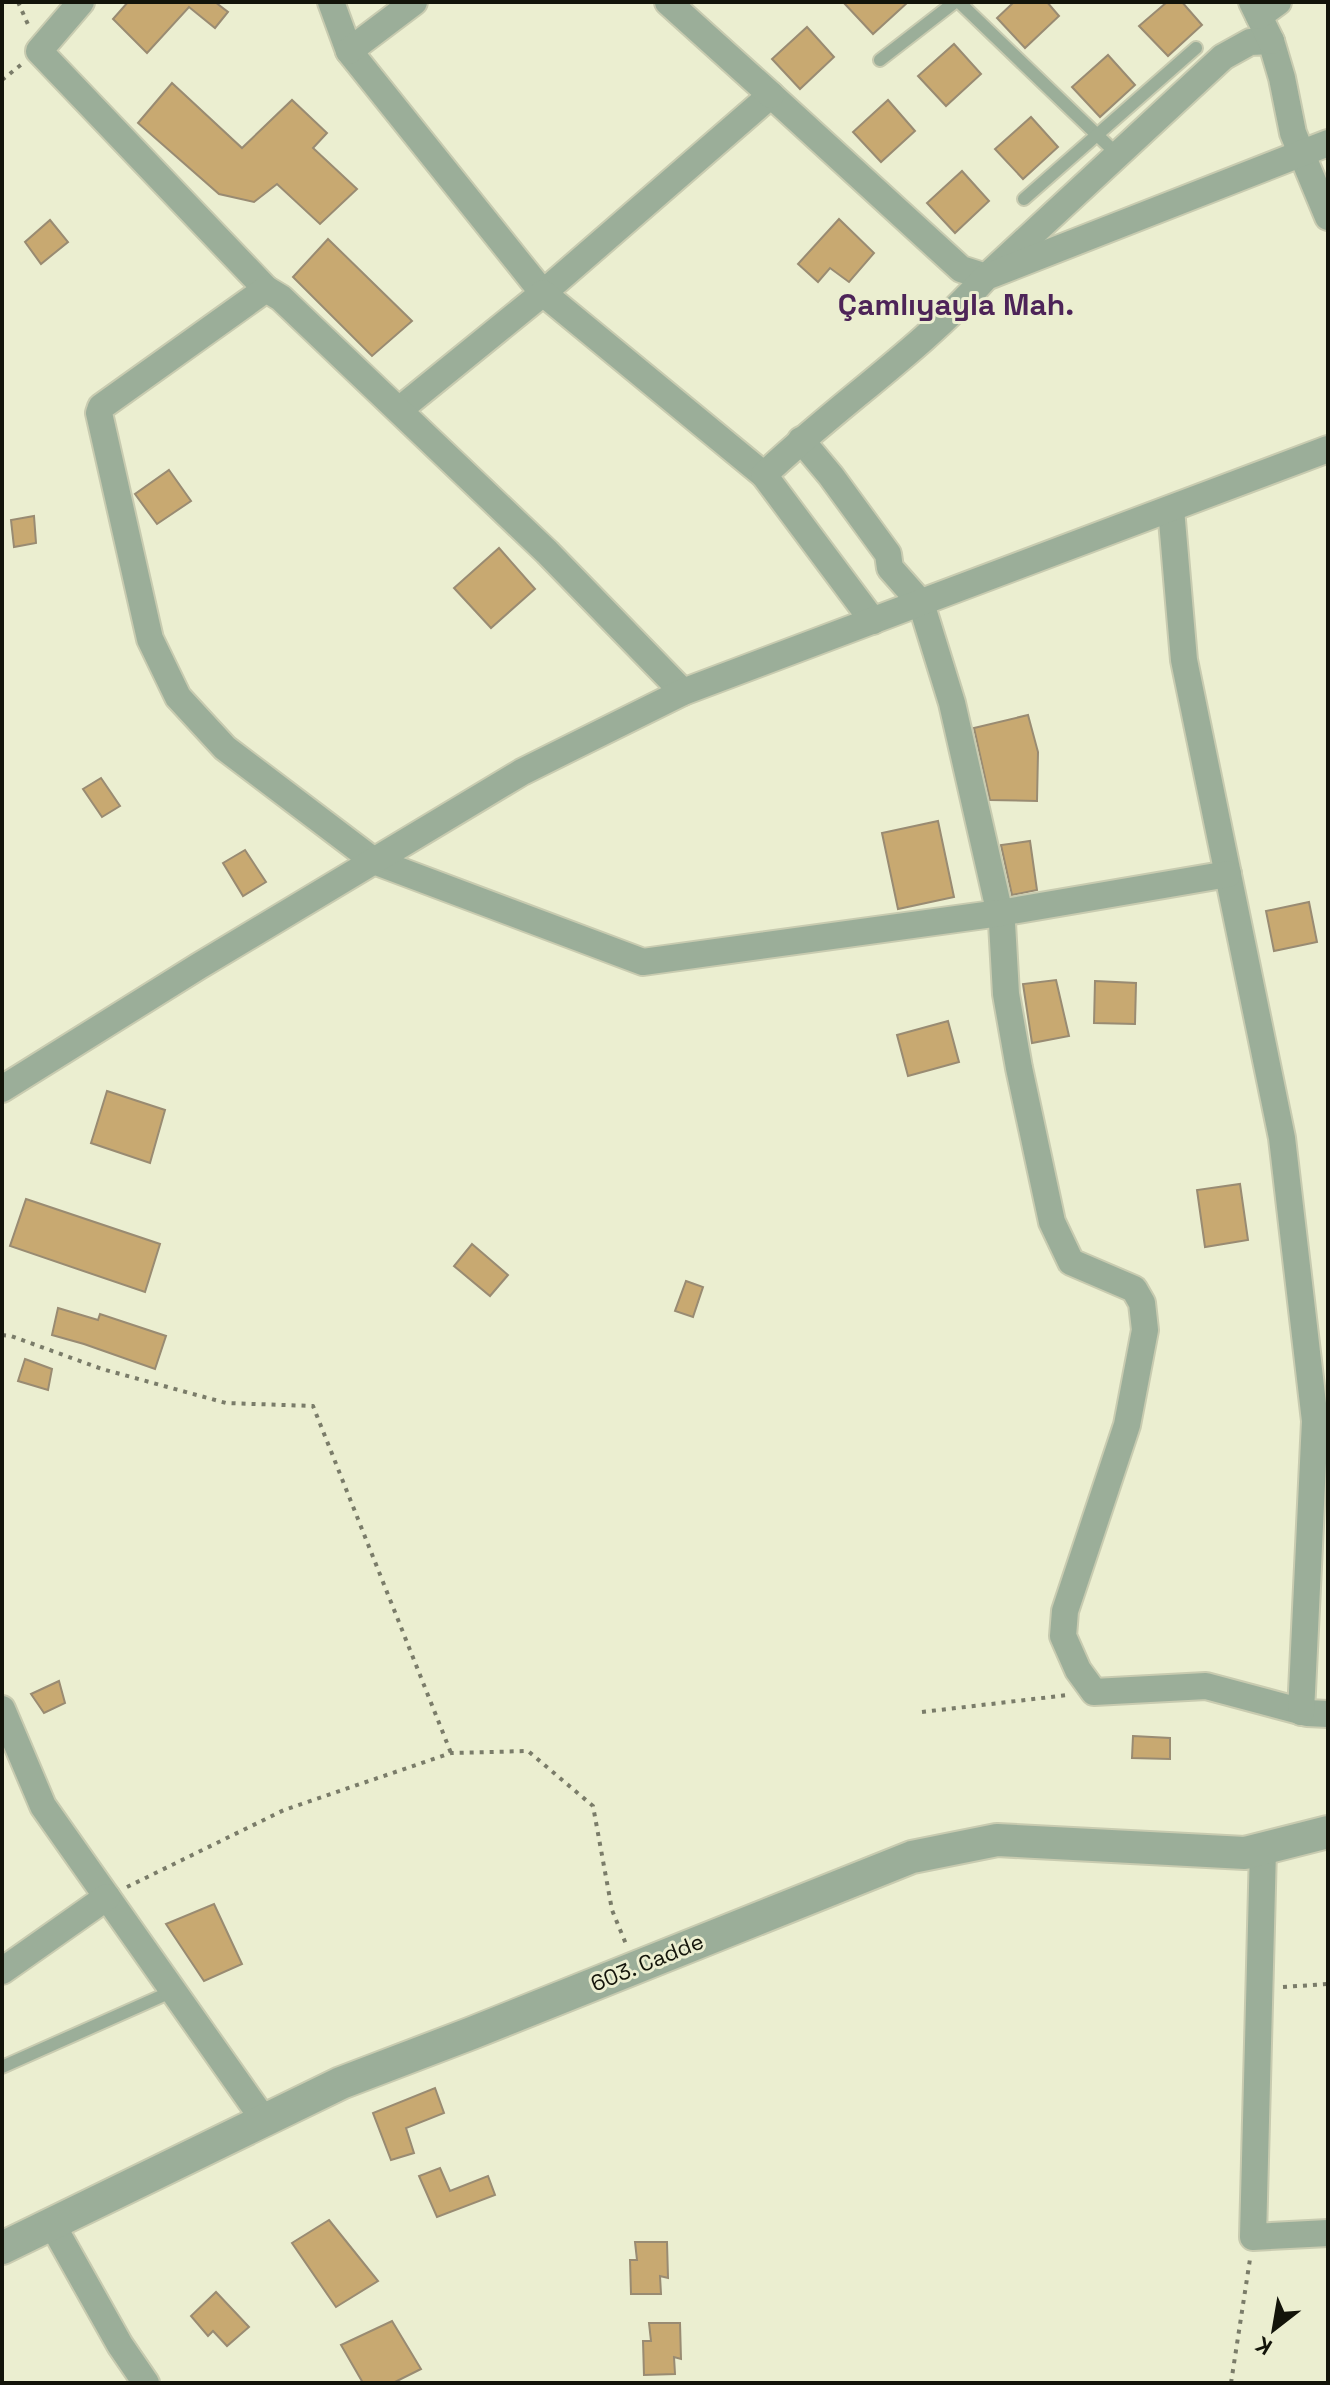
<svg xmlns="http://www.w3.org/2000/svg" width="1330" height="2385" viewBox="0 0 1330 2385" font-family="'Space Grotesk',sans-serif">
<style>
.building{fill:#c8a971;stroke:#998b72;stroke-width:2}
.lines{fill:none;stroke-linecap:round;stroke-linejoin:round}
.service-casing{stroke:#c8cbb0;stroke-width:16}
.minor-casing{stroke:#c8cbb0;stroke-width:30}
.tertiary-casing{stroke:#c8cbb0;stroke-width:36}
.path{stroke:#7a7c69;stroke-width:4;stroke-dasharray:4 6;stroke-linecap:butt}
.service{stroke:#9bae99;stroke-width:12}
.minor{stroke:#9bae99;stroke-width:26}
.tertiary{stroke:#9bae99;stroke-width:32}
.labels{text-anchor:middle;stroke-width:6;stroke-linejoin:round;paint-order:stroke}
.street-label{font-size:22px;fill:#13140a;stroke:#ebeed0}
.district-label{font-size:30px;font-weight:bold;fill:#4d2458;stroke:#ebeed0}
</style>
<rect width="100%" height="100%" fill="#ebeed0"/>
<g class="building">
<polygon points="128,2 215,2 228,12 215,28 189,7 147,53 113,19"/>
<polygon points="843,2 908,2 873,34"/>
<polygon points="1014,2 1047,2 1059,16 1025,48 997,18"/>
<polygon points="1167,2 1182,2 1202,25 1168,56 1139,26"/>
<polygon points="807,27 834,57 800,89 772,59"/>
<polygon points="954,44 981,74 946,106 918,76"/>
<polygon points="1108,55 1135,85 1100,117 1072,87"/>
<polygon points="172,83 242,148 292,100 327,133 313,148 357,189 320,224 277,184 254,202 219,194 138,123"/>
<polygon points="888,100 915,131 881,162 853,132"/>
<polygon points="1031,117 1058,147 1023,179 995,149"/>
<polygon points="962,171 989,201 955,233 927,203"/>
<polygon points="839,219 874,253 849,282 830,268 818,282 798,264"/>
<polygon points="50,220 68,242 41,264 25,242"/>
<polygon points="328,239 412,321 372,356 293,277"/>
<polygon points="169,470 191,501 157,524 135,494"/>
<polygon points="34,516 36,543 14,547 11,520"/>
<polygon points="499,548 535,589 491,628 454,588"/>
<polygon points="1028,715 1038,752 1037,801 990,800 974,728"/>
<polygon points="101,778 120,806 102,817 83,789"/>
<polygon points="938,821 954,897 898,909 882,833"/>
<polygon points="1030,841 1037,890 1012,895 1001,845"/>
<polygon points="245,850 266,882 243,896 223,863"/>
<polygon points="1309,902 1317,942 1274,951 1266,911"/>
<polygon points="1056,980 1069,1036 1032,1043 1023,984"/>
<polygon points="1095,981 1136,983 1135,1024 1094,1023"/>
<polygon points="948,1021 959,1062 908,1076 897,1035"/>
<polygon points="107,1091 165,1110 150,1163 91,1143"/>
<polygon points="1240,1184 1248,1240 1205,1247 1197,1190"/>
<polygon points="26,1199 160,1244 145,1292 10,1246"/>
<polygon points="472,1244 508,1275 490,1296 454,1266"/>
<polygon points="686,1281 703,1287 693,1317 675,1311"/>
<polygon points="58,1308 98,1320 100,1314 166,1336 155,1369 84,1344 52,1335"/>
<polygon points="25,1359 52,1369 48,1390 18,1381"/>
<polygon points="59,1681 65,1703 44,1713 31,1694"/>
<polygon points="1133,1736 1170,1738 1170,1759 1132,1758"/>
<polygon points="214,1904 242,1964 204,1981 166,1924"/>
<polygon points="435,2088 444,2113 406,2128 414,2153 391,2160 373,2113"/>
<polygon points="440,2168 450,2191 488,2176 495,2195 437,2217 419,2176"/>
<polygon points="329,2220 378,2281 336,2307 292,2243"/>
<polygon points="635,2242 667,2242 668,2278 660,2276 661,2294 631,2294 630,2260 637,2260"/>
<polygon points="216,2292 249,2327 227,2346 213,2331 208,2336 191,2316"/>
<polygon points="392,2321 421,2369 393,2383 363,2383 341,2345"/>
<polygon points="649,2323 680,2323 681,2359 674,2357 675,2374 644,2375 643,2341 651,2341"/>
</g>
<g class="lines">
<g class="service-casing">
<g id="service">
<polyline points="959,2 1118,155"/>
<polyline points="880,60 955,2"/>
<polyline points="1024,199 1196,48"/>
<polyline points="2,2067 173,1991"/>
</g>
</g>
<g class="minor-casing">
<g id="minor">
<polyline points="81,2 39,51 266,289"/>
<polyline points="331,2 349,51 543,293 771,95 961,269 986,277 1223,57 1250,42 1271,41 1282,78 1293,133 1328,217"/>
<polyline points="668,2 771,95"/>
<polyline points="1252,2 1271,41"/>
<polyline points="1259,16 1278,2"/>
<polyline points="349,51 414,2"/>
<polyline points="399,410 543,293 764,475"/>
<polyline points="801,440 831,476 888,554 890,568 921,603 952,703 1002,923 1006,994 1019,1068 1052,1222 1071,1262 1134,1289 1142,1303 1145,1330 1127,1425 1065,1611 1063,1636 1078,1670 1094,1692 1206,1686 1307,1713 1328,1714"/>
<polyline points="1171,509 1184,660 1282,1138 1315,1421 1301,1712"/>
<path d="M 873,621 L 764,475 C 835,407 920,351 986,277 L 1328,143"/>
<polyline points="683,692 547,552 281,298 266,289 101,407 99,413 150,639 178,697 225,748 374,861 643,962 1000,913 1228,874"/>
<polyline points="2,1089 199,966 522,772 683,692 1328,449"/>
<polyline points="2,1709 43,1806 264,2120"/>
<polyline points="1263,1849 1253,2237 1328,2233"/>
<polyline points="2,1971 107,1897"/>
<polyline points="52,2224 120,2345 146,2383"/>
</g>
</g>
<g class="tertiary-casing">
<polyline id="tertiary" points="2,2248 341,2083 472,2033 912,1857 997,1840 1245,1853 1328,1832"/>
</g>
<g class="path">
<polyline points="18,2 30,29"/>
<polyline points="2,80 22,64"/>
<polyline points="2,1335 11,1336 102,1369 226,1403 313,1406 451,1753"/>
<polyline points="922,1712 1068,1695"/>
<polyline points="127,1887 284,1810 451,1753 528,1751 593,1806 612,1910 626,1944"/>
<polyline points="1283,1987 1328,1984"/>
<polyline points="1231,2383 1250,2259"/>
</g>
<use href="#service" class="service"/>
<use href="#minor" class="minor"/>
<use href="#tertiary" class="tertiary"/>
</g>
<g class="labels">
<g class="street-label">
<text transform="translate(647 1962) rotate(-22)" y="8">603. Cadde</text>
</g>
<g class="district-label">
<text x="956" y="315">Çamlıyayla Mah.</text>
</g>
</g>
<rect width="1330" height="2385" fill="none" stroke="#13140a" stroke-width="8"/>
<g transform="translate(1274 2329) rotate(211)" stroke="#ebeed0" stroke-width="6" paint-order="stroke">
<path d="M0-6L14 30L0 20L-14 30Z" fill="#13140a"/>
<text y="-12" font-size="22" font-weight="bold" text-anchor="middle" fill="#13140a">K</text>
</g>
</svg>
